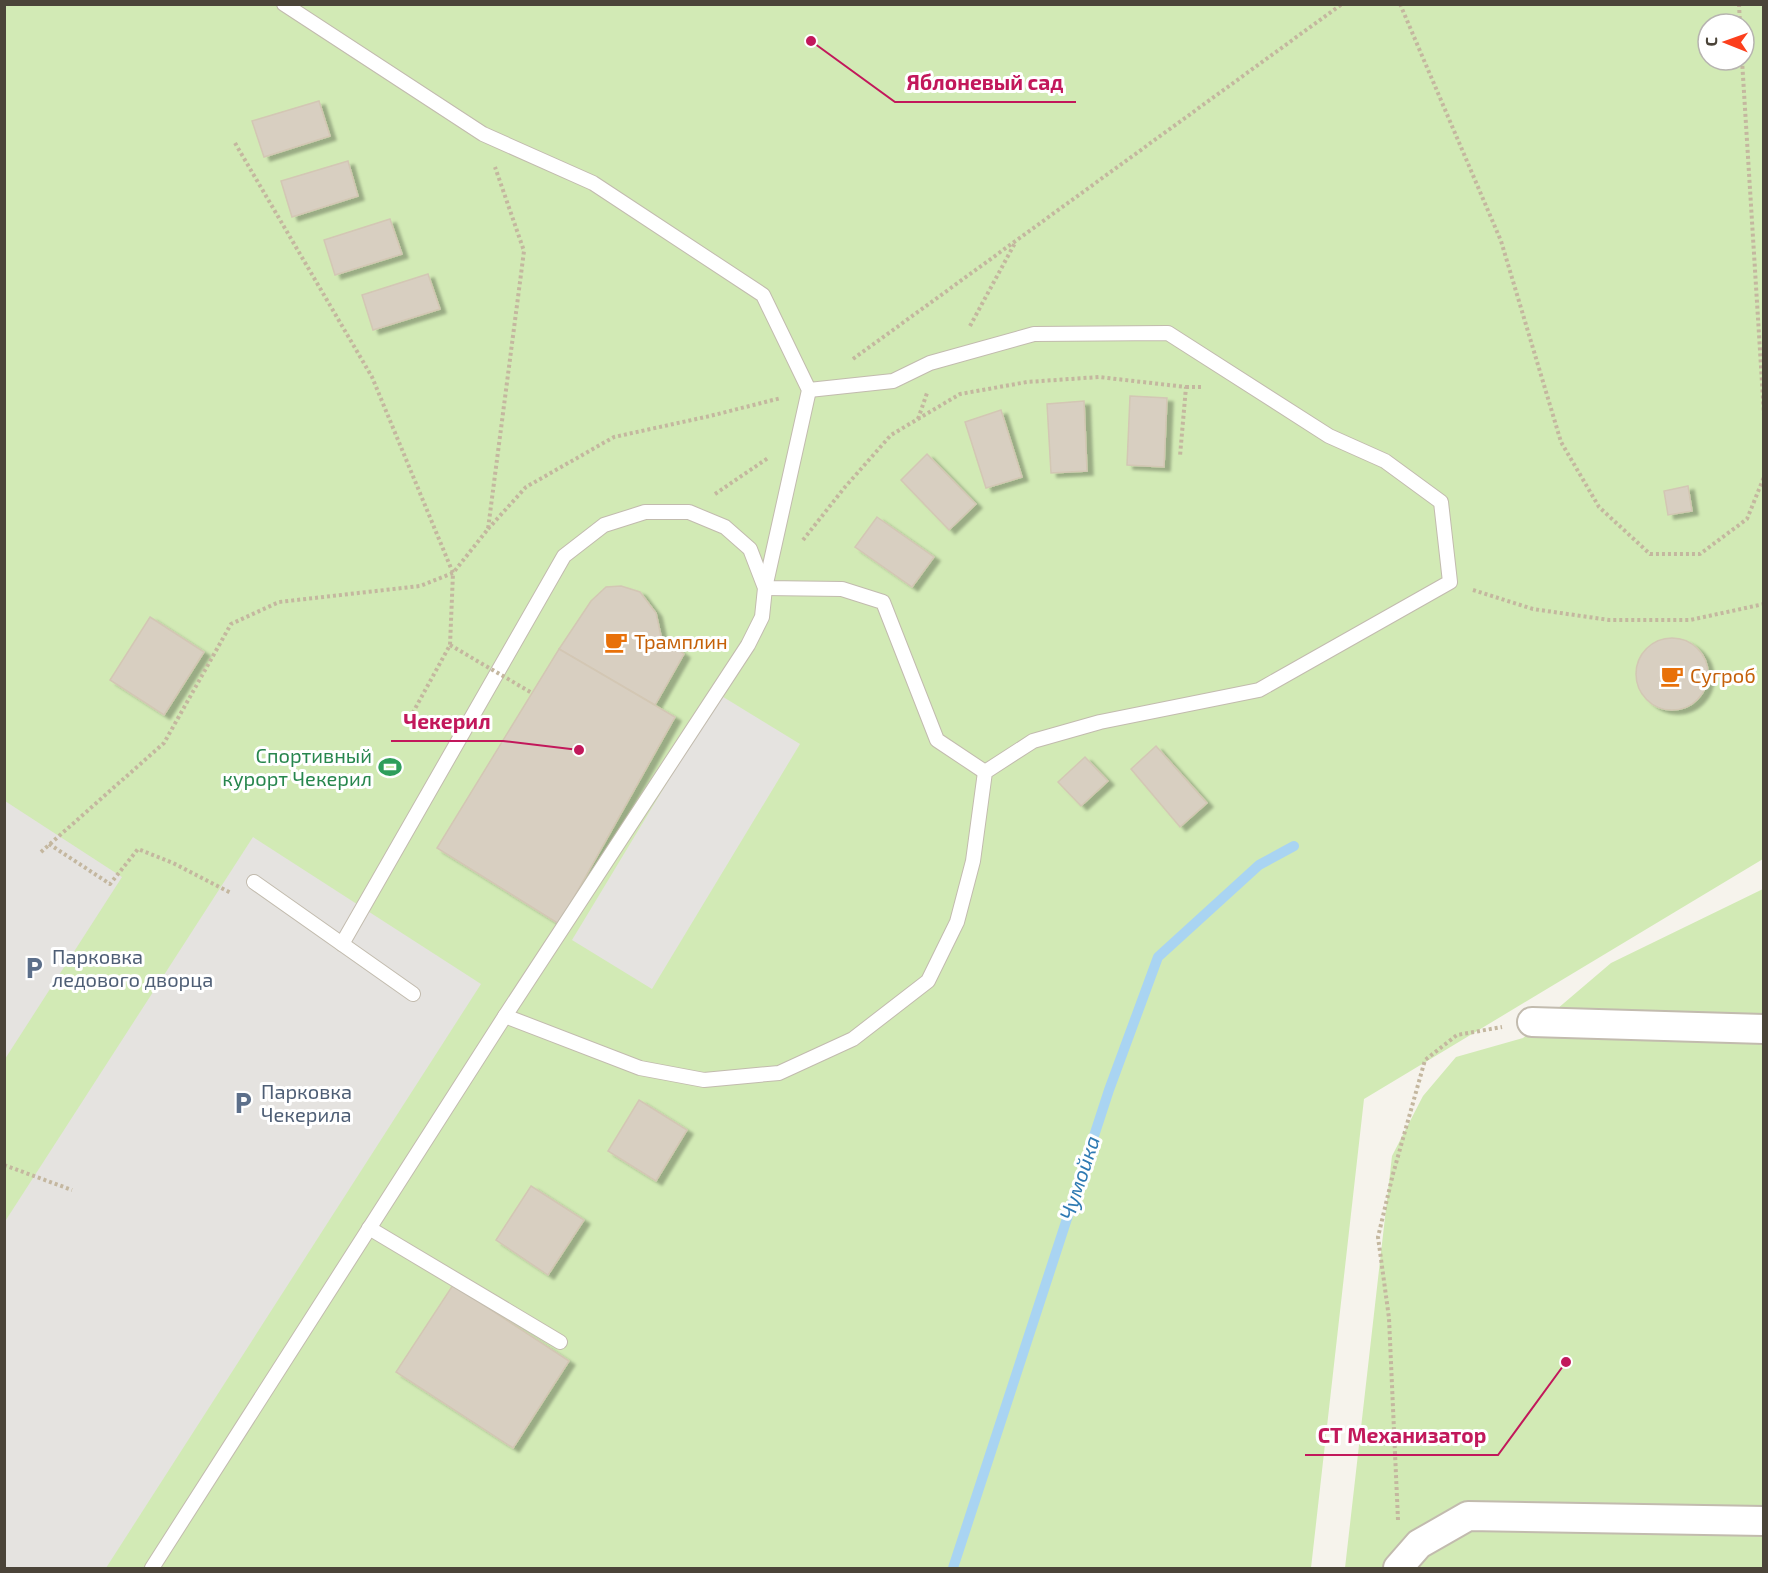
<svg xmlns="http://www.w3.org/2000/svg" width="1768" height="1573" viewBox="0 0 1768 1573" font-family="'Exo 2',sans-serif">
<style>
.green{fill:#d2eab5;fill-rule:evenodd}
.parking{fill:#e5e3e0}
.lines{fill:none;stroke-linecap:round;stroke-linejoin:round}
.stream{stroke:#a9d4f2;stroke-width:10}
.building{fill:#d8cfc1;stroke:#d3c7b4;stroke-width:1.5;filter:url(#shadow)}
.lane-casing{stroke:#c2bbae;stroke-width:16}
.street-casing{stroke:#c2bbae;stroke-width:32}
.path{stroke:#c4b79f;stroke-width:4;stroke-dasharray:3 3;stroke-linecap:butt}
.lane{stroke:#fff;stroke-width:14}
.street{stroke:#fff;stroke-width:28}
.path-bridge{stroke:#c4b79f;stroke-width:4;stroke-dasharray:3 3;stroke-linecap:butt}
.labels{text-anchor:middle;stroke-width:6;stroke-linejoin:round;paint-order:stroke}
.food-label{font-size:20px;fill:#c56008;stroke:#fff;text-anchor:start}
.leisure-label{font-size:20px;fill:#27864d;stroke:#fff;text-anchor:end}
.service-label{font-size:20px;fill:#4e5e75;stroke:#fff;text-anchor:start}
.water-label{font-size:21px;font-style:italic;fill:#2e7ab2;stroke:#fff}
.leader{fill:none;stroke:#c2185b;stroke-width:2}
.callout-dot{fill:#c2185b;stroke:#fff;stroke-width:2}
.callout-label{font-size:21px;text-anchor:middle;font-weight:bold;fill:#c2185b;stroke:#fff;stroke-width:6;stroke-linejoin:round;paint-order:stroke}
</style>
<defs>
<filter id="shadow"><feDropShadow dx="6" dy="4" stdDeviation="1.5" flood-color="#0004"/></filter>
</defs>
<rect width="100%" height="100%" fill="#f6f3ec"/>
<g class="green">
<path d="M 5,5 L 1763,5 L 1763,859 L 1364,1099 L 1311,1568 L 5,1568 ZM 1708,24 L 1744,24 L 1744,60 L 1708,60 Z"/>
<polygon points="1763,889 1763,1568 1345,1568 1392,1156 1423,1096 1456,1057 1523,1038 1611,963"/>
</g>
<g class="parking">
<polygon points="720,695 800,744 652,989 572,940"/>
<polygon points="5,801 122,877 5,1059"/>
<polygon points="253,837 481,984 106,1568 5,1568 4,1223"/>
</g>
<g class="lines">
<polyline class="stream" points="953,1568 1109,1090 1158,957 1259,865 1294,846"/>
</g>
<g class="building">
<polygon points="319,101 330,136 264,157 252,121"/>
<polygon points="348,161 358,196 292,217 281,181"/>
<polygon points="390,219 402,254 335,275 324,240"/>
<polygon points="428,274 440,309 373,330 362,295"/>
<polygon points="1130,396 1167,398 1164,467 1127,465"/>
<polygon points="1084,401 1087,471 1051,473 1047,404"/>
<polygon points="1001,410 1022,477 986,488 965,422"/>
<polygon points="927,454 976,504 949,530 901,480"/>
<polygon points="1688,486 1692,511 1668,515 1664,491"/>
<polygon points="877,517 934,557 912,587 855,547"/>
<polygon points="621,586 640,592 656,613 661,636 684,654 655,705 559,649 591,601 606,587"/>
<polygon points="150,617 204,652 164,715 110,680"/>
<circle cx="1672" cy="674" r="36"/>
<polygon points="559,649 675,717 559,924 437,848"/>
<polygon points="1156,746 1207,803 1180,827 1131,769"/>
<polygon points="1085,757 1108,781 1081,806 1058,782"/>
<polygon points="639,1100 687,1130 656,1181 608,1151"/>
<polygon points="531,1186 584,1220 548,1275 496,1240"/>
<polygon points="453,1285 569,1361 513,1448 396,1372"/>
</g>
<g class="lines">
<g class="lane-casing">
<g id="lane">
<polyline points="284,4 483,134 593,183 763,295 809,390 765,588 842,589 883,602 937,740 985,772"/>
<polyline points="254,882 413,994"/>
<polyline points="505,1016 640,1068 704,1080 779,1073 853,1039 928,981 957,922 973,861 985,772 1033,741 1100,722 1259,690 1450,582 1441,502 1385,461 1329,436 1168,333 1034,334 930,363 893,381 809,390"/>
<polyline points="369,1228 560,1342"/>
<polyline points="152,1568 505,1016 748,645 762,617 765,588 750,549 725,527 689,512 645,512 604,525 564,556 342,944"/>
</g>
</g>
<g class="street-casing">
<g id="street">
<polyline points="1532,1022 1764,1029"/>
<polyline points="1398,1568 1419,1544 1468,1516 1764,1521"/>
</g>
</g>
<g class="path">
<polyline points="1400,4 1501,241 1561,442 1599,507 1650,554 1700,554 1747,519 1764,477"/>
<polyline points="1739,4 1740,24"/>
<polyline points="1742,60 1764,415"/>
<polyline points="235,143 372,377 453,573 450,645 411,716 435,730"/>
<polyline points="970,326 1015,243"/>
<polyline points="853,359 1342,4"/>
<polyline points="1186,387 1204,387"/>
<polyline points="918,419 927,393"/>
<polyline points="715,494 768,458"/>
<polyline points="488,529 526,487 614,437 710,416 781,398"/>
<polyline points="803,540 845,487 891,435 960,394 1027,382 1099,377 1186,387 1180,456"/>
<polyline points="1473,590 1533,609 1609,620 1690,620 1764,604"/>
<polyline points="49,844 110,884 138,849 173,863 231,893"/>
<polyline points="41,852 164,743 231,624 279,602 420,586 453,573 488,529 524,251 495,167"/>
<polyline points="4,1165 72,1190"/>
<polyline points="1398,1520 1389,1318 1378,1237 1393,1174 1425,1060 1457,1035 1502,1027"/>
</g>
<use href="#lane" class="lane"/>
<use href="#street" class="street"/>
<polyline class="path-bridge" points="450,645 532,693"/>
</g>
<defs>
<g id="cafe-bare" transform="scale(1.8)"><path d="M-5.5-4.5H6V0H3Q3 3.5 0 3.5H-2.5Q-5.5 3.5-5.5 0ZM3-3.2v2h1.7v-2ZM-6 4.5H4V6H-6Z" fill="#e8710a" stroke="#fff" stroke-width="2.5" paint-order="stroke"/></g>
<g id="stadium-bare" transform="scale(1.8)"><path d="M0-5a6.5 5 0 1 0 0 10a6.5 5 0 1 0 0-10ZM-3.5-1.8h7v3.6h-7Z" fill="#2e9e5b" stroke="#fff" stroke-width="2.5" paint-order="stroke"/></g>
<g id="parking-bare" transform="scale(1.8)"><path d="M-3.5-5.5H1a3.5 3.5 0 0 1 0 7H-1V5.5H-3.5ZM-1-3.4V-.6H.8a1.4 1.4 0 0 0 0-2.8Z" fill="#5c6f8a" stroke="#fff" stroke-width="2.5" paint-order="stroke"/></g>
</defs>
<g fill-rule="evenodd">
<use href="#cafe-bare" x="616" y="642"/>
<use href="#cafe-bare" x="1672" y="676"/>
<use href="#stadium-bare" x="390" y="767"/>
<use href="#parking-bare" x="34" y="968"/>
<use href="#parking-bare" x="243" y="1103"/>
</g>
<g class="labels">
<g class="food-label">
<text x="634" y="649">Трамплин</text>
<text x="1690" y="683">Сугроб</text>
</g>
<g class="leisure-label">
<text x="372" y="763">Спортивный<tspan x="372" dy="23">курорт Чекерил</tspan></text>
</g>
<g class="service-label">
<text x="52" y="964">Парковка<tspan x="52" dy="23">ледового дворца</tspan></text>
<text x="261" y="1099">Парковка<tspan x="261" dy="23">Чекерила</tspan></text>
</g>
<g class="water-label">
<text transform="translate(1080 1178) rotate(-72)" y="7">Чумойка</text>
</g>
</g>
<path class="leader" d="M811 41L895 102H1076M579 750L503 741H391M1566 1362L1498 1455H1305"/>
<g class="callout-dot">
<circle cx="811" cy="41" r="6"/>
<circle cx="579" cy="750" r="6"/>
<circle cx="1566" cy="1362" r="6"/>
</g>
<g class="callout-label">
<text x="985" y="90">Яблоневый сад</text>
<text x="447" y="729">Чекерил</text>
<text x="1402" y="1443">СТ Механизатор</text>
</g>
<rect width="1768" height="1573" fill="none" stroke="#4b4439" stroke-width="12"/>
<g transform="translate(1726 42) rotate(271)"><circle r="28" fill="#ffffff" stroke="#b7b4b0" stroke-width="1.5"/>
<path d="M0-4.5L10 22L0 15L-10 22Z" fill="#fc3f1d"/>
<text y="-9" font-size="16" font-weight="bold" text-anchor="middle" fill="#4b4439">С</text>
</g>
</svg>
